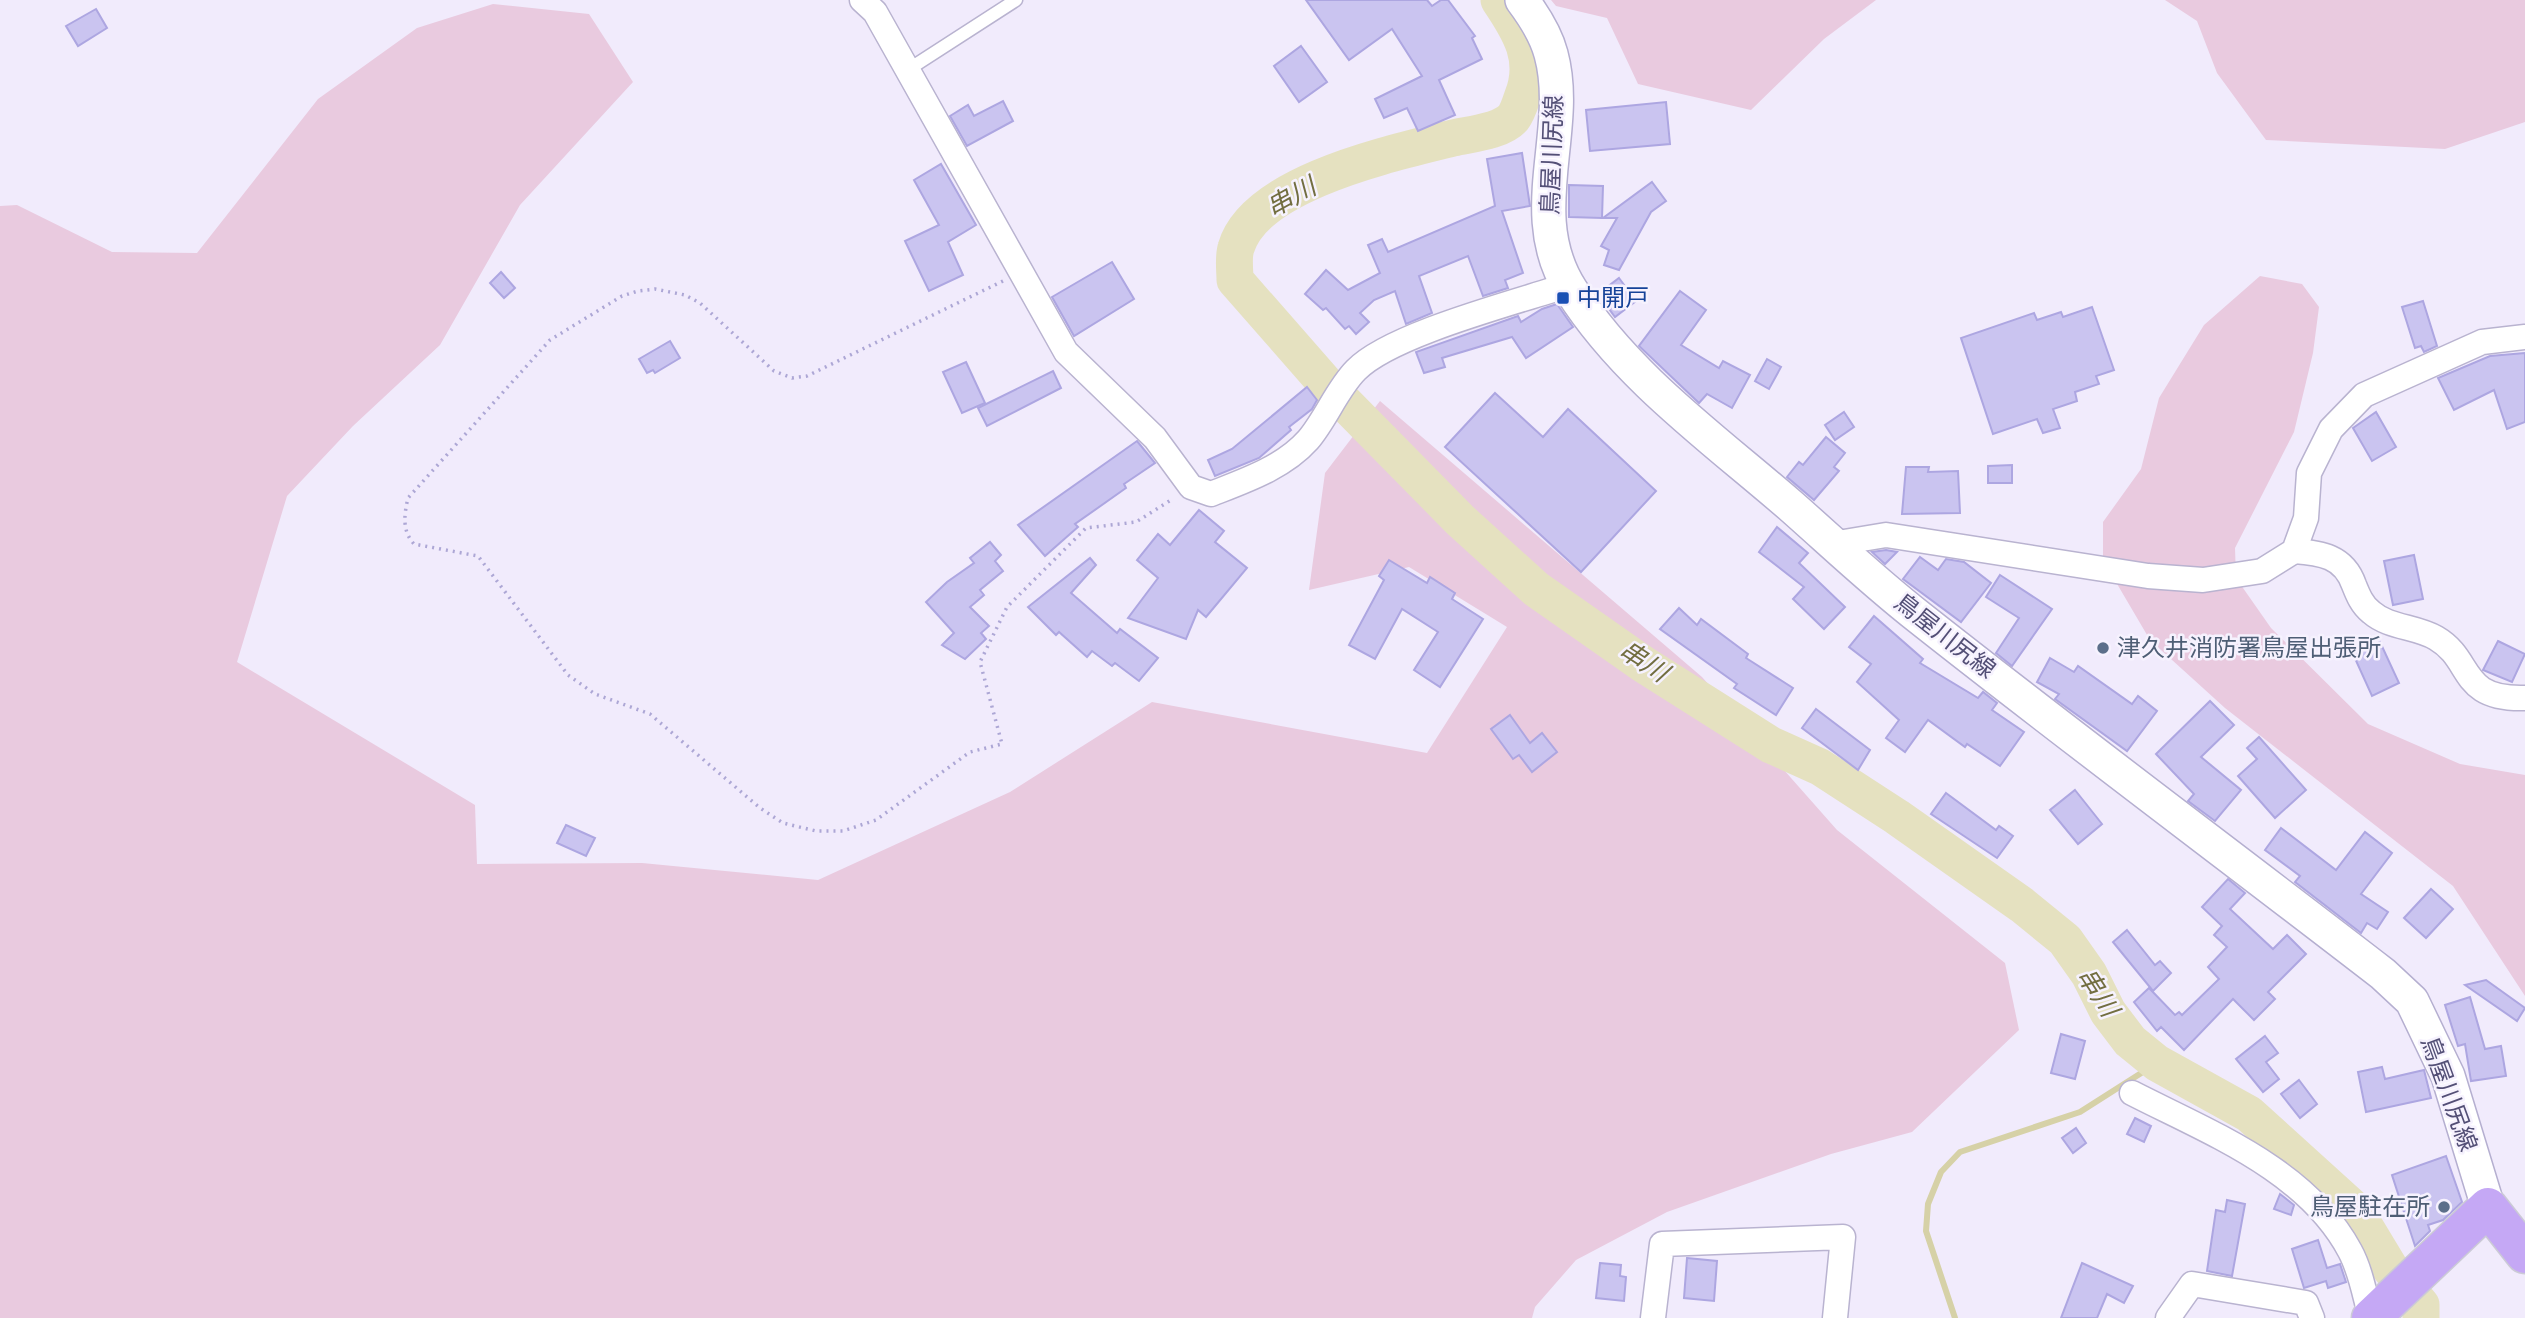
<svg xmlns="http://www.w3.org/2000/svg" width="2525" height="1318" viewBox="0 0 2525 1318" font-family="'Open Sans','Noto Sans JP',sans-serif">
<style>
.green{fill:#e9cadf}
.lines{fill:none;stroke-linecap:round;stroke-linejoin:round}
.stream{stroke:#d6d1a7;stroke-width:6}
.river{stroke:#e5e1c0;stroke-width:37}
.building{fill:#cac4f0;stroke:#ada6e1;stroke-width:2}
.service-casing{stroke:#b9b3d0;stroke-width:15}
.minor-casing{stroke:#b9b3d0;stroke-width:27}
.secondary-casing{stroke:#b5afd0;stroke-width:36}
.primary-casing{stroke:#cbcad6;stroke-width:41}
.path{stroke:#ada7d5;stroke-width:3.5;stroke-dasharray:2 5;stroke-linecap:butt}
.service{stroke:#fff;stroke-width:12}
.minor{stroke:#fff;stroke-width:24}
.secondary{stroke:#fff;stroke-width:33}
.primary{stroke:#c5a8f5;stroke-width:38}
.transit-dot{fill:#1a4fb4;stroke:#f6f2fe;stroke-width:2.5}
.service-dot{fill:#5c6f8a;stroke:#f6f2fe;stroke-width:2.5}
.labels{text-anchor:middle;stroke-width:5;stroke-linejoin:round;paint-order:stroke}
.street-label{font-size:24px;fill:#534f76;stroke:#f6f2fe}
.transit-label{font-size:24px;fill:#164399;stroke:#f6f2fe;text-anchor:start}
.service-label{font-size:24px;fill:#4e5e75;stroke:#f6f2fe;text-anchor:start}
.water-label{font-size:26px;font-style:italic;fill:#726e40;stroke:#f6f2fe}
</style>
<rect width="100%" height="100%" fill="#f1ebfc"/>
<g class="green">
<polygon points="1551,0 1876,0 1824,39 1751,110 1638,84 1607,18 1556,6"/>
<polygon points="2165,0 2525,0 2525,122 2445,149 2266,140 2217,73 2197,21"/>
<polygon points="493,4 589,14 633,82 520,205 440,345 353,426 287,496 237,662 475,805 477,864 642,863 818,880 1010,792 1152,702 1427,753 1507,627 1409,567 1309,590 1325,473 1380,401 1702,677 1837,830 2005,963 2019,1030 1912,1132 1831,1154 1667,1212 1576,1260 1535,1307 1532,1318 0,1318 0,206 17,205 112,252 197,253 318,99 417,28"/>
<polygon points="2260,276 2302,284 2319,307 2313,353 2294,432 2235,548 2236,578 2271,628 2368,724 2460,764 2525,775 2525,996 2453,886 2225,708 2150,640 2103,560 2103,522 2141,469 2159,398 2204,325"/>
</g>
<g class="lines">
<polyline class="stream" points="1955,1318 1926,1231 1928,1204 1941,1172 1960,1152 2080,1112 2157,1063"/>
<path class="river" d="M 1499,0 C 1520,31 1538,60 1522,98 C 1520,104 1517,113 1513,118 C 1500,132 1470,134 1453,138 C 1394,153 1255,182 1236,248 C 1233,257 1235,271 1235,280 L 1327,385 L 1460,520 L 1536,589 L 1643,664 L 1771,745 L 1820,767 L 1897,817 L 2022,905 L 2065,940 L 2089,974 L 2108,1012 L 2130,1041 L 2157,1063 L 2249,1114 L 2355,1210 L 2390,1268 L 2421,1305 L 2421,1318"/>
</g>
<g class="building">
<polygon points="1306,0 1427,0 1432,6 1441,0 1448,0 1475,36 1472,38 1482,59 1439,80 1455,115 1418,131 1407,108 1384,118 1375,99 1422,76 1392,29 1349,60"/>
<polygon points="96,9 107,28 78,46 66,26"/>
<polygon points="1301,46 1327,82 1299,102 1274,66"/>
<polygon points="1003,101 1013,121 967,146 950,116 968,105 974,116"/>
<polygon points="1666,102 1670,144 1590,151 1586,110"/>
<polygon points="1522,153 1530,206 1502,211 1523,273 1505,280 1508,288 1483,296 1468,256 1419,276 1432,313 1406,324 1395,291 1374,300 1360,313 1369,322 1356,334 1349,326 1345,329 1326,308 1323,310 1305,294 1326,270 1348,290 1380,273 1368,245 1382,239 1388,252 1495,206 1487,159"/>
<polygon points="941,164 976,225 948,242 963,275 929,291 905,241 939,225 914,180"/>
<polygon points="1652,182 1666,201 1651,212 1619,270 1604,265 1609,250 1601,246 1617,218 1603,218"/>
<polygon points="1569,185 1603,186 1602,218 1569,217"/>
<polygon points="1112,262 1134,299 1074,336 1052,297"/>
<polygon points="501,272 515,288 504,298 490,283"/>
<polygon points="1619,278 1636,301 1615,317 1598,294"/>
<polygon points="1680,291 1706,310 1681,345 1719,368 1723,361 1750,375 1732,408 1707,394 1699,403 1639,346"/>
<polygon points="2423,301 2437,346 2424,352 2421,346 2415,348 2402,307"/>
<polygon points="1557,304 1573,327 1526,358 1512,337 1442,358 1445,367 1424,373 1416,352 1518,316 1521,322 1542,309"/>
<polygon points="2092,307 2114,370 2096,376 2099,384 2075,392 2077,401 2053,409 2060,428 2043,433 2037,419 1993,434 1961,338 2034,313 2037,320 2061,312 2063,317"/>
<polygon points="670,341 680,358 655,373 653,370 647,373 639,359"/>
<polygon points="2525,353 2525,422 2507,429 2494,390 2454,410 2438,378 2490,356"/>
<polygon points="1767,359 1781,367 1769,389 1755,381"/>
<polygon points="966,362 985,403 962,413 943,372"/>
<polygon points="1053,371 1061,388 987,426 978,408"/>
<polygon points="1307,387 1317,400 1312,409 1289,427 1291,430 1259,458 1215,476 1208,460 1232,449"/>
<polygon points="1495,393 1543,437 1568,409 1656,491 1581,572 1445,447"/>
<polygon points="1844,412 1854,427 1835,440 1825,425"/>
<polygon points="2376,412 2396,447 2372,461 2353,428"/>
<polygon points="1826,437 1845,453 1834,467 1839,471 1814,500 1787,477 1799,462 1803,465"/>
<polygon points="1137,441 1155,463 1124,484 1126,488 1075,524 1078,527 1045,556 1018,525"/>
<polygon points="2012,465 2012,483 1988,483 1988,466"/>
<polygon points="1906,467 1929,467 1928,472 1958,471 1960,513 1902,514"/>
<polygon points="1199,510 1224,531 1215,542 1247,568 1206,617 1198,610 1186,639 1128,618 1158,578 1137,560 1158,534 1170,545"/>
<polygon points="1777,527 1808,553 1799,563 1845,607 1824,629 1793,599 1804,587 1759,552"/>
<polygon points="990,542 1001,555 995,561 1003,571 980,590 984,595 970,607 989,626 981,633 986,639 965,659 942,645 954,633 926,602 947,582 974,563 970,558"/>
<polygon points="1886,550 1897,552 1885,564 1872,552"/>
<polygon points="2414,555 2423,599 2393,605 2384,561"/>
<polygon points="1920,557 1938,570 1946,559 1964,562 1991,583 1961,622 1903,579"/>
<polygon points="1090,558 1096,565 1071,593 1117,633 1120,629 1158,658 1139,681 1115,663 1112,666 1092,651 1087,657 1059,632 1056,635 1028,607"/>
<polygon points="1389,560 1427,583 1430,577 1455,593 1452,599 1483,619 1440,687 1414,670 1438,632 1402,609 1375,659 1349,645 1384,580 1379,576"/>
<polygon points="2000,575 2052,609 2012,666 1996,653 2019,618 1986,597"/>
<polygon points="1679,608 1697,625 1701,619 1748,654 1746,658 1793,688 1776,715 1734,688 1737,684 1660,629"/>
<polygon points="1874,616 1923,659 1920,663 1978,698 1983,692 1997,703 1992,710 2024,732 2000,766 1967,744 1965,747 1928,720 1905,752 1886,738 1899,720 1857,682 1871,664 1849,647"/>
<polygon points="2498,641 2525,654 2512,682 2483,670"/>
<polygon points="2380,642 2399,683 2372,696 2353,654"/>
<polygon points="2050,658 2074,672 2078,666 2132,704 2138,696 2157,711 2127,751 2055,699 2059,694 2037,682"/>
<polygon points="2210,701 2234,725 2201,757 2241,790 2215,821 2188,801 2194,794 2156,754"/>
<polygon points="1816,709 1870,750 1858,770 1802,728"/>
<polygon points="1510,715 1530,743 1542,733 1557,752 1532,772 1519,755 1513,759 1491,729"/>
<polygon points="2259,737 2306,790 2275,818 2238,776 2257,759 2247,748"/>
<polygon points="2075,790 2102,824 2078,844 2050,810"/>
<polygon points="1946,793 1996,830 1999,826 2013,836 1997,858 1931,814"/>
<polygon points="566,825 595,838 586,856 557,843"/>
<polygon points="2281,828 2336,870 2365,832 2392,853 2361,894 2388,912 2377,929 2367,923 2361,933 2295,882 2300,876 2265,850"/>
<polygon points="2228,879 2245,893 2230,909 2273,949 2287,935 2306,954 2268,992 2275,999 2254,1020 2233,999 2184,1050 2161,1027 2157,1031 2134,1002 2149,988 2175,1015 2179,1012 2182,1015 2219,979 2208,967 2227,947 2214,935 2222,926 2202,907"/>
<polygon points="2431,889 2453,909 2426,938 2404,918"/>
<polygon points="2127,930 2155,965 2160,961 2171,973 2153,991 2113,942"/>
<polygon points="2486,980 2525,1008 2517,1021 2465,985"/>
<polygon points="2470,997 2485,1049 2501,1046 2506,1076 2471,1081 2465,1044 2458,1046 2445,1005"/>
<polygon points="2061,1034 2085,1041 2075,1079 2051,1073"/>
<polygon points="2265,1036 2278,1053 2266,1062 2279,1079 2263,1092 2236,1059"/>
<polygon points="2382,1067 2385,1079 2424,1070 2431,1098 2366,1112 2358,1072"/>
<polygon points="2299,1080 2317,1104 2300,1118 2281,1094"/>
<polygon points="2135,1118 2151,1126 2144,1142 2127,1134"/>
<polygon points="2076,1128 2086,1143 2073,1153 2062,1138"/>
<polygon points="2446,1156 2462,1202 2443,1220 2428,1225 2430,1231 2415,1246 2392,1175"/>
<polygon points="2280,1194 2294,1205 2291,1215 2274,1209"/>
<polygon points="2227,1200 2245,1204 2232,1276 2207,1271 2216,1210 2225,1212"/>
<polygon points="2318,1240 2327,1268 2340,1264 2346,1282 2328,1288 2326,1281 2304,1288 2292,1249"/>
<polygon points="1687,1258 1717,1261 1714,1301 1684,1298"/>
<polygon points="1600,1263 1621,1265 1620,1276 1626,1277 1624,1301 1596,1298"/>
<polygon points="2082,1263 2133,1286 2124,1303 2107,1294 2097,1318 2061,1318"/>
</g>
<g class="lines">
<g class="service-casing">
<polyline id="service" points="906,71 1016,0"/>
</g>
<g class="minor-casing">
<g id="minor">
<path d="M 862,0 L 875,12 L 1066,352 L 1155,438 L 1191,487 L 1211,494 C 1244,481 1283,468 1308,440 C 1326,419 1337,389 1356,370 C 1391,334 1517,302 1568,285"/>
<polyline points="1832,544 1886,535 2148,576 2203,580 2262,571 2294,551 2306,518 2309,473 2331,429 2364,395 2482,342 2525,337"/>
<path d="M 2294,551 C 2321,553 2344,556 2354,585 C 2358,595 2362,605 2371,612 C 2389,628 2415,626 2436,638 C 2474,660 2458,700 2525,698"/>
<path d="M 2132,1093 C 2210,1133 2307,1170 2350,1251 C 2361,1271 2365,1297 2371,1318"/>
<polyline points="1653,1318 1662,1244 1843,1237 1835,1318"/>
<polyline points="2168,1318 2192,1284 2306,1303 2312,1318"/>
</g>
</g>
<g class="secondary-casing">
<path id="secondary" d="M 1522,0 C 1534,16 1546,35 1551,54 C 1572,131 1522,214 1571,290 C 1625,376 1715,440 1791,506 C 1834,544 1875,583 1920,618 C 2073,739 2229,855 2383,974 L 2412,1001 L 2448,1076 L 2488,1207"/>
</g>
<g class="primary-casing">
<polyline id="primary" points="2371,1318 2488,1207 2525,1254"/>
</g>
<path class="path" d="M 1003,281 L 807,376 L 792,378 L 774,371 L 700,303 L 685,295 L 655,289 L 638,291 L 622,296 L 550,340 L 408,498 C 404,515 402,531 414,544 L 478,556 L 568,675 L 595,694 L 650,714 L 760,808 L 783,823 L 816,831 L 843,831 L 876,820 L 970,752 L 1002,744 L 980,662 L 1007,607 L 1086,528 L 1136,522 L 1171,500"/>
<use href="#service" class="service"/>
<use href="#minor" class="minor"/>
<use href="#secondary" class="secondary"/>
<use href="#primary" class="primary"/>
</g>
<rect class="transit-dot" x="1556" y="291" width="14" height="14" rx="3.5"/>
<g class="service-dot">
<circle cx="2103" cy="648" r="7"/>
<circle cx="2444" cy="1207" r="7"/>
</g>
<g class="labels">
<g class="street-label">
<text transform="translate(1552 155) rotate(-88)" y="8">鳥屋川尻線</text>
<text transform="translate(1945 636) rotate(38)" y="8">鳥屋川尻線</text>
<text transform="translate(2449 1094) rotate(70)" y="8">鳥屋川尻線</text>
</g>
<g class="transit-label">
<text x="1577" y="306">中開戸</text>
</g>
<g class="service-label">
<text x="2117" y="656">津久井消防署鳥屋出張所</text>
<text x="2430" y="1215" text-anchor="end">鳥屋駐在所</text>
</g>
<g class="water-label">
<text transform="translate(1291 197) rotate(-29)" y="9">串川</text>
<text transform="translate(1644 661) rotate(33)" y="9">串川</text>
<text transform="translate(2098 992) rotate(57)" y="9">串川</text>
</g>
</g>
</svg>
